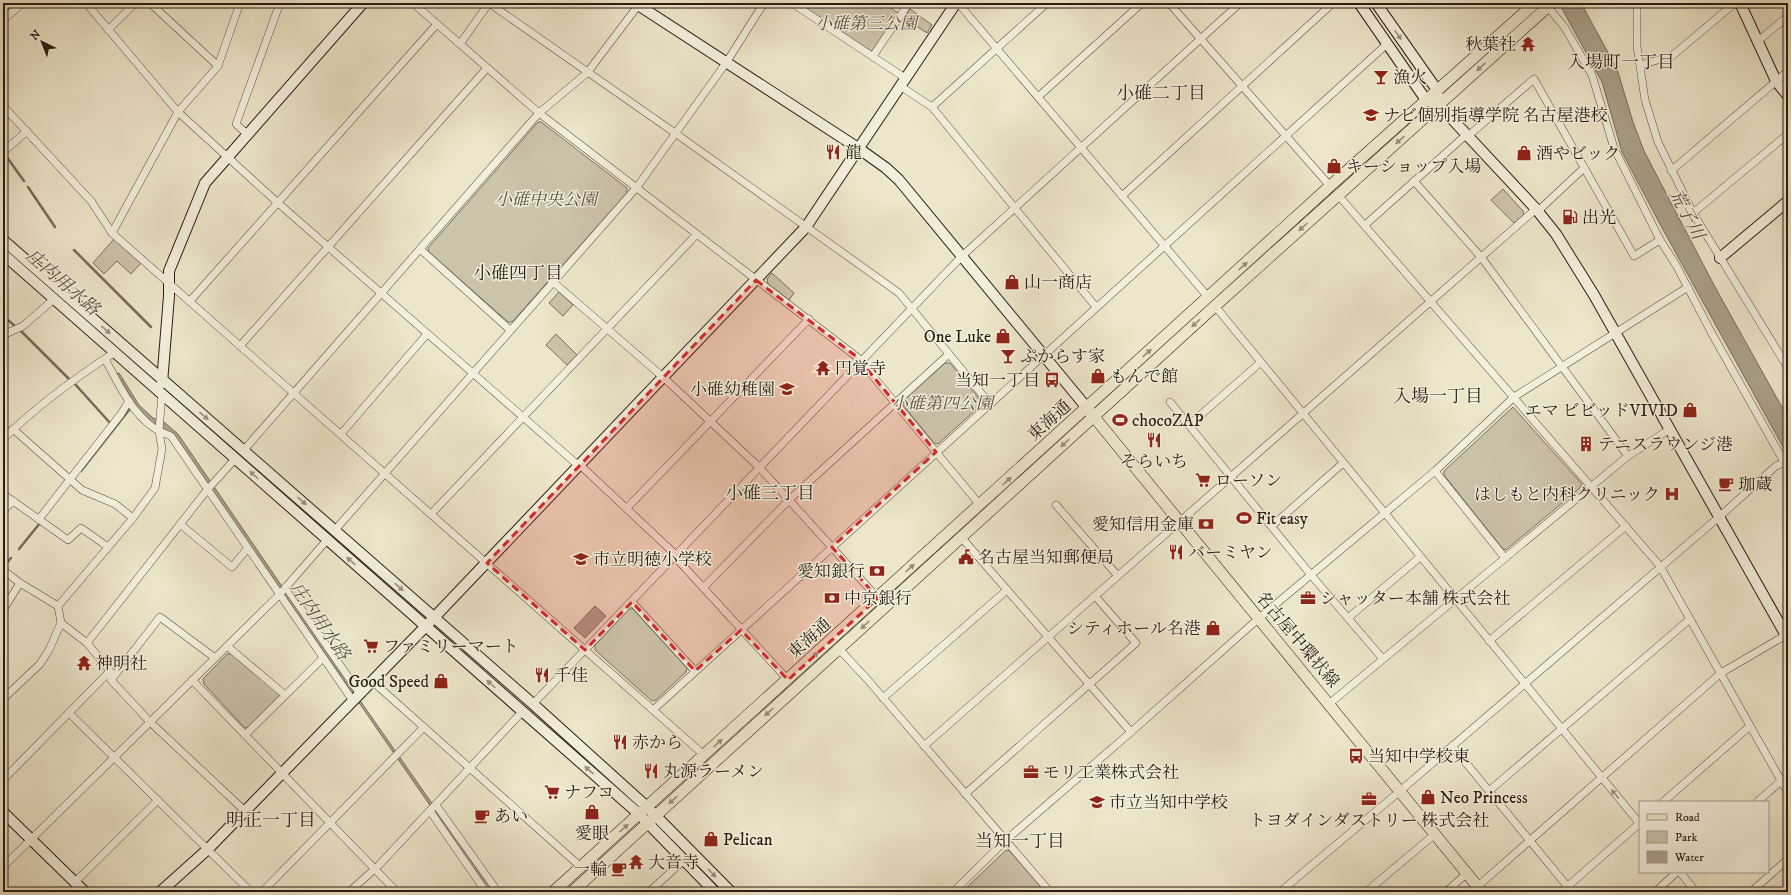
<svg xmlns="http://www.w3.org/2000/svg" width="1791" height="895" viewBox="0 0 1791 895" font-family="'IM FELL DW Pica','Noto Serif JP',serif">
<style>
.green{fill:#ccc3ab;stroke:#7a6f5e}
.water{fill:#aaa18b;stroke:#766b5b}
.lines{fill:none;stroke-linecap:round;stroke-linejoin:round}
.stream{stroke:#766b5b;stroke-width:2.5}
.street-casing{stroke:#5a4e40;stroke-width:8}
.secondary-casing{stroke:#291b12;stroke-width:12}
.primary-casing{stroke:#291b12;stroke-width:12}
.street{stroke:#f3efdd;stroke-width:7}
.secondary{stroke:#f3efdd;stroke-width:10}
.primary{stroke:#ede6ca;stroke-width:11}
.oneway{fill:#989082}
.oneway2{fill:#958b77}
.marked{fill:#d62828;fill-opacity:0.2;stroke:#d62828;stroke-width:3;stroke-dasharray:8 5;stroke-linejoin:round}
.labels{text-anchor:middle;stroke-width:3;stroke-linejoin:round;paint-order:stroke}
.park-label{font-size:17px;font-style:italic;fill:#5a4d40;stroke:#f3efdd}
.poi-label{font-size:17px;fill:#291b12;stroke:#f3efdd;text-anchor:start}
.street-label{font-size:17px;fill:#291b12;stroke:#f3efdd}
.neighbourhood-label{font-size:18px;fill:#291b12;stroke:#f3efdd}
.water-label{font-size:18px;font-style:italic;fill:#5d5142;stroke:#f3efdd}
</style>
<rect width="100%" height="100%" fill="#ede6ca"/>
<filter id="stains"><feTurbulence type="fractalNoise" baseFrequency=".005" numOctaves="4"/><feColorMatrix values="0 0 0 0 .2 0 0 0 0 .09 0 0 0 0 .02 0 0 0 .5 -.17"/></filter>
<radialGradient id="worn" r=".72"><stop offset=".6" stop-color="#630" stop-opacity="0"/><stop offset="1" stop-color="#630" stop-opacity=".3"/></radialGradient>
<g class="green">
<polygon points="798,3 884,3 898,13 872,51 871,51"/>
<polygon points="910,9 932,25 927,33 904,18"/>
<polygon points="538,122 541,122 627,188 627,193 512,322 508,322 429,252 428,248"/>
<polygon points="1503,189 1523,211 1524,215 1514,223 1491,200"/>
<polygon points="114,239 141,263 131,274 117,261 104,274 93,263"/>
<polygon points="772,273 794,293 789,300 768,284 767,279"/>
<polygon points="559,292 573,305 563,316 549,303"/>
<polygon points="556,334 577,355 567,365 546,345"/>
<polygon points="945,363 950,363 981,401 980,406 938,444 934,443 903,405 904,400"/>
<polygon points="1513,407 1582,484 1580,488 1506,550 1503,549 1444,475 1444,471"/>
<polygon points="629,609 633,609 687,668 686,672 656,700 652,701 595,650 595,645"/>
<polygon points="227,654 233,654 280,695 280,697 248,727 245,728 204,684 203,679"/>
<polygon points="1009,850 1045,892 962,892 1005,851"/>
</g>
<g class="water">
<polygon points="1559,3 1581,3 1617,69 1633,122 1644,151 1715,287 1788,418 1788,456 1661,226 1622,152 1602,82"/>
<path d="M 119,373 L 139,405 L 153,418 L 164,422 L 178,434 L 361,702 L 494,892 L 490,892 L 175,437 C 167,428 163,430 154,425 C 141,417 125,387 117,374 Z"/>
<polygon points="595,606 606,616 585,638 574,628"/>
</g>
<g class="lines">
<g class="stream">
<polyline points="6,156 24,181"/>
<polyline points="28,187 55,227"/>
<polyline points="74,250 151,327"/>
<polyline points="3,316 15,326"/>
<polyline points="20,330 69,379"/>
<polyline points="74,383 111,424"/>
<polyline points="81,471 129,410"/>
<polyline points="19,549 40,523"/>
<polyline points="4,566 11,558"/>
</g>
<g class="street-casing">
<g id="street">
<polyline points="86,3 178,112 278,203 579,466"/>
<polyline points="150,3 218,66"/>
<polyline points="413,3 539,113 857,357 980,505"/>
<polyline points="792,3 905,78"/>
<polyline points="958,3 1208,297"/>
<polyline points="1169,3 1330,186"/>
<polyline points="1637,3 1637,46 1645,100 1658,142 1693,213 1788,368"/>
<polyline points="1548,7 1565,28 1592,75 1614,148 1660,240 1676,265 1711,332 1788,469"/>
<polyline points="3,20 23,3"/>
<polyline points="108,30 135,3"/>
<polyline points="1758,41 1788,16"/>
<polyline points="460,44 489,3 675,133 899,293 990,404"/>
<polyline points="873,56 909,3"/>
<polyline points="1640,65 1672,56 1735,3"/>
<polyline points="900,86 932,107 1096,307"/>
<polyline points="1038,97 1142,3"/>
<polyline points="3,106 91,201 112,233 704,755"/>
<polyline points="932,107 1047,3"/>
<polyline points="247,134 236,124 280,3"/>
<polyline points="1468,136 1534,79 1634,256 1660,240"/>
<polyline points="3,152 27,131"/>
<polyline points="1671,171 1788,71"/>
<polyline points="1414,181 1481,257 1628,456"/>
<polyline points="1338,195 1660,566 1788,793"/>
<polyline points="1122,196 1333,3"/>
<polyline points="1538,211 1584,168"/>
<polyline points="1693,213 1788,134"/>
<polyline points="1365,225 1466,135"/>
<polyline points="112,233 178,112 218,66 240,3"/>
<polyline points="420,249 510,330"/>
<polyline points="552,281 663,377 760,468 885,606"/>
<polyline points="190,301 437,24"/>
<polyline points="1215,306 1640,824"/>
<polyline points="3,335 23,326 54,299"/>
<polyline points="240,346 487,68"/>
<path d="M 105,359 C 118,383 131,412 154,428 C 159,431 165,434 171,436 L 353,701"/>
<polyline points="1170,402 1311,575 1383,659"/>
<polyline points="1189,425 1261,362"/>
<polyline points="13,429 82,490 115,504 133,518"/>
<polyline points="341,434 427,334"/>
<path d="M 3,439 C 37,406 75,378 115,352"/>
<polyline points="243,451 539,113 587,73 640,3"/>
<polyline points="580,465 676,555"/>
<polyline points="1435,471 1505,558"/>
<polyline points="3,494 68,540 81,528 108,547"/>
<polyline points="1056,505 1118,576"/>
<polyline points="627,508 809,319"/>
<polyline points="3,511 13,501"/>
<polyline points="431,514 697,234"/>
<polyline points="39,519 121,414 129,401"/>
<polyline points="180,524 232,567 247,549"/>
<polyline points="1272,526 1343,463"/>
<polyline points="335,530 637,187 726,63 764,3"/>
<polyline points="961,537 1131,732"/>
<polyline points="675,557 788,680"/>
<polyline points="3,570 20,583 58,606"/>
<polyline points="286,587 360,694"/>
<polyline points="703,588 789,500 949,354"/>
<polyline points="632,602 695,671"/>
<polyline points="3,610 20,583"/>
<polyline points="1348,618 1420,557"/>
<polyline points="61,623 87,643 110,671 111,680 150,722 245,811"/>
<polyline points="1489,641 1626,526"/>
<polyline points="87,643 207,490 236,458"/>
<polyline points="227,646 285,695"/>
<polyline points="839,649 867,679 1050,892"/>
<polyline points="111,680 160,617 215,658"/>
<polyline points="192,680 397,892"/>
<polyline points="372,681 581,867"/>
<polyline points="883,698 1007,590"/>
<polyline points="3,699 40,664 49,650 61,623 58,606 133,518 155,488 162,449 159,431 162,393"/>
<polyline points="533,704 962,256 1240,3"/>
<polyline points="1329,704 1628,456 1670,429"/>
<polyline points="653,710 1387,44"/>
<polyline points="69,713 251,892"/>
<polyline points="245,735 323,658"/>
<polyline points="924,746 1536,209"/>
<polyline points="1452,746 1572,892"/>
<polyline points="3,780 110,671"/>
<polyline points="1489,791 1690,619"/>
<polyline points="965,794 1136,643 1095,596"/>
<polyline points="1663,802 1750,726"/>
<polyline points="1757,802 1788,775"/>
<polyline points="436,805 498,892"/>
<polyline points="430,811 486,892"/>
<polyline points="3,867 279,595 327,540"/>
<polyline points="1680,872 1696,892"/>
<polyline points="75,882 158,800"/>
<polyline points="1478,886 1721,673 1786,635"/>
<polyline points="1568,886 1640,823"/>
<polyline points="262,892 424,727"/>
<polyline points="349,892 379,865 522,712"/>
<polyline points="649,892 684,860"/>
<polyline points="953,892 1006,840 1131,732 1258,619 1435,471 1514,397 1688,287"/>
<polyline points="1280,892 1400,791 1719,517 1776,466 1788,461"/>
<polyline points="1366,892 1435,834"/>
<polyline points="1446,892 1467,873"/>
<polyline points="1655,892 1677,872"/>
<polyline points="1751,892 1788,859"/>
</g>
</g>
<g class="secondary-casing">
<g id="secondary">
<polyline points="635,3 858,148 886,168 899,180 1087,408"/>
<polyline points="1359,3 1426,100 1439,105 1536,209 1556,234 1594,295 1788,639"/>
<polyline points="1376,3 1437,90 1438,99"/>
<polyline points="1740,3 1776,81 1788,96"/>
<polyline points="3,240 533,704 647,807 731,892"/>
<polyline points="3,254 639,814 715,892"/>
<polyline points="1720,258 1788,201"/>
<polyline points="162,383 169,296 169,271 205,183 363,3"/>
<polyline points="3,812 85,892"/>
<polyline points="160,892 208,849 426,626 806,227 956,3"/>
</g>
</g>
<g class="primary-casing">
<g id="primary">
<polyline points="1090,412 1482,892"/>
<polyline points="553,892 1330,186 1535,3"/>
<polyline points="572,892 1215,306 1552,3"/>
</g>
</g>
<use href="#street" class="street"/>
<use href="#secondary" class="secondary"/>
<use href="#primary" class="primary"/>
</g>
<defs><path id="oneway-solid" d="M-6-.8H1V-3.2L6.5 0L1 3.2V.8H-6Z"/></defs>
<g class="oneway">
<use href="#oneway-solid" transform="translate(1398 35) rotate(55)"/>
<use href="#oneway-solid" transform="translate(106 330) rotate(41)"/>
<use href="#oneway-solid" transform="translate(204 416) rotate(41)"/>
<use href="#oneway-solid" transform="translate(254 475) rotate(-138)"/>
<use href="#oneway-solid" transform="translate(302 501) rotate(41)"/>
<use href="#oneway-solid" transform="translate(351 561) rotate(-139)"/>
<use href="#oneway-solid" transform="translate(399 587) rotate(42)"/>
<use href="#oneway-solid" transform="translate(491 684) rotate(-138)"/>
<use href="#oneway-solid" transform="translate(589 770) rotate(-139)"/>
<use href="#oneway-solid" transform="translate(1615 794) rotate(-130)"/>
<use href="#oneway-solid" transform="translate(712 873) rotate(46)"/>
</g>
<g class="oneway2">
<use href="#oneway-solid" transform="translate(1481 67) rotate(138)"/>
<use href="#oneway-solid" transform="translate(1400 140) rotate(138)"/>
<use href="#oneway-solid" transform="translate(1303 227) rotate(138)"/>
<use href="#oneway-solid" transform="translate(1243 266) rotate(-42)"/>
<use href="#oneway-solid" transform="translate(1196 323) rotate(138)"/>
<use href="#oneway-solid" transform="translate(1147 353) rotate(-42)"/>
<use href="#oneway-solid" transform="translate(1065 443) rotate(138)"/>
<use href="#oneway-solid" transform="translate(1007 481) rotate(-42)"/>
<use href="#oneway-solid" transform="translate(910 568) rotate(-42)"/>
<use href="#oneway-solid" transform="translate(865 625) rotate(137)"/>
<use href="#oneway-solid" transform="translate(814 656) rotate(-42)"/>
<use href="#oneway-solid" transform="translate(769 712) rotate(138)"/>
<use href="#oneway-solid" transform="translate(718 743) rotate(-42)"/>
<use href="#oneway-solid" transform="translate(673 800) rotate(138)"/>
<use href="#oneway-solid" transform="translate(624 828) rotate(-42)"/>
</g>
<path class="marked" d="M 756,280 L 857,357 L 936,452 L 832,547 L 878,598 L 788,680 L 741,630 L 695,671 L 632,602 L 585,650 L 487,563 Z"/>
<defs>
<g id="temple-bare" transform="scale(1.2)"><path d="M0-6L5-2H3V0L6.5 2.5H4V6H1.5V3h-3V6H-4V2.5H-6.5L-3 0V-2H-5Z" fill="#8f2418" stroke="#f3efdd" stroke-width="2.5" paint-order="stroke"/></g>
<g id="bar-bare" transform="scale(1.2)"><path d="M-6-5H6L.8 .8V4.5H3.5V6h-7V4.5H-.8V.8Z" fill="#8f2418" stroke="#f3efdd" stroke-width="2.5" paint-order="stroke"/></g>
<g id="school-bare" transform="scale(1.2)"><path d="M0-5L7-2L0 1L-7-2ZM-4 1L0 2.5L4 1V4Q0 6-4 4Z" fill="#8f2418" stroke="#f3efdd" stroke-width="2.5" paint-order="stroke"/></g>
<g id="restaurant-bare" transform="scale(1.2)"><path d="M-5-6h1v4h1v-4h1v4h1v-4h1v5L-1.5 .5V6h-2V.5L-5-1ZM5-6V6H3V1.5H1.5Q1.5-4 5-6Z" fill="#8f2418" stroke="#f3efdd" stroke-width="2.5" paint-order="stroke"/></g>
<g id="shop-bare" transform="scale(1.2)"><path d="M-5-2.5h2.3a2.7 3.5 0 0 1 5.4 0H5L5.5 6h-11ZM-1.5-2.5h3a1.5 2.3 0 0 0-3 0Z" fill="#8f2418" stroke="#f3efdd" stroke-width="2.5" paint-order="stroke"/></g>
<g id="fuel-bare" transform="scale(1.2)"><path d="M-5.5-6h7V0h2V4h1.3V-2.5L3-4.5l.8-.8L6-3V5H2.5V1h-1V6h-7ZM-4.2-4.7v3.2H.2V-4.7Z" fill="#8f2418" stroke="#f3efdd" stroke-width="2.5" paint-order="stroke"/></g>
<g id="bus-bare" transform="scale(1.2)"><path d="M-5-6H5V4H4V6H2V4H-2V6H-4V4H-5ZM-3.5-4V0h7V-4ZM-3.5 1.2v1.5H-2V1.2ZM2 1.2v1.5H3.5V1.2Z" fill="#8f2418" stroke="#f3efdd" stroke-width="2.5" paint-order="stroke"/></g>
<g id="stadium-bare" transform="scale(1.2)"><path d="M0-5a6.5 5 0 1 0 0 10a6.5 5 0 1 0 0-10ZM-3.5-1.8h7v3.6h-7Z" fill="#8f2418" stroke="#f3efdd" stroke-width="2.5" paint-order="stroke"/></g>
<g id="building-bare" transform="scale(1.2)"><path d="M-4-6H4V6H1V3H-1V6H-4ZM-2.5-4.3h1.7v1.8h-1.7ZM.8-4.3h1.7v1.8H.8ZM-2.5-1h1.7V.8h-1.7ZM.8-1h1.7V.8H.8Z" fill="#8f2418" stroke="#f3efdd" stroke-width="2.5" paint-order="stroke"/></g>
<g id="supermarket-bare" transform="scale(1.2)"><path d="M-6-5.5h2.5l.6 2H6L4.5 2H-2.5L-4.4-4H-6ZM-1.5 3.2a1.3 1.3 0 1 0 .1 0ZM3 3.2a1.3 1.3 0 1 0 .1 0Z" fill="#8f2418" stroke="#f3efdd" stroke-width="2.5" paint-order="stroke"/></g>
<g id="cafe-bare" transform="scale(1.2)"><path d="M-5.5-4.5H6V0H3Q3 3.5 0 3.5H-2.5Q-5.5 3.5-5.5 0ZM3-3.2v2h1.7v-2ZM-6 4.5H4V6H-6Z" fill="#8f2418" stroke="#f3efdd" stroke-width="2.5" paint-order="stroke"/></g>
<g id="hospital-bare" transform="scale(1.2)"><path d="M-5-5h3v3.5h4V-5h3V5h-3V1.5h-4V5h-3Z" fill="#8f2418" stroke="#f3efdd" stroke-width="2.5" paint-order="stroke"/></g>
<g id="bank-bare" transform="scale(1.2)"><path d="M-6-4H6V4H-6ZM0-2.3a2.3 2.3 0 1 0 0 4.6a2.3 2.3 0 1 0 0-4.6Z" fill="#8f2418" stroke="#f3efdd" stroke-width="2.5" paint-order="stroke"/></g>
<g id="civic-bare" transform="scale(1.2)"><path d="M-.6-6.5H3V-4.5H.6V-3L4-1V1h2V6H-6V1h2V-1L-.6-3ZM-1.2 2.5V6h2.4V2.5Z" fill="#8f2418" stroke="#f3efdd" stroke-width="2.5" paint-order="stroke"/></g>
<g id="office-bare" transform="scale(1.2)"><path d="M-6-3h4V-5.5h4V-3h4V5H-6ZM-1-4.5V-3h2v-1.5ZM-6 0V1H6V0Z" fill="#8f2418" stroke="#f3efdd" stroke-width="2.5" paint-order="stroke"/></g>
</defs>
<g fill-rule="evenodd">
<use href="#temple-bare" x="1528" y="44"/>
<use href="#bar-bare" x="1381" y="77"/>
<use href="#school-bare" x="1371" y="115"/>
<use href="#restaurant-bare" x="833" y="152"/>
<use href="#shop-bare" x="1524" y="153"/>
<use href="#shop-bare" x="1334" y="166"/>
<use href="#fuel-bare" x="1570" y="217"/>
<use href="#shop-bare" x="1012" y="282"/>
<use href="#shop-bare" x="1003" y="336"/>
<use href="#bar-bare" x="1008" y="356"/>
<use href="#temple-bare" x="823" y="368"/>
<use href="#shop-bare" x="1098" y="376"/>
<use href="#bus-bare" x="1052" y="380"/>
<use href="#school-bare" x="787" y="389"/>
<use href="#shop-bare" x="1690" y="410"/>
<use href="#stadium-bare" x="1120" y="420"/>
<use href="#restaurant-bare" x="1154" y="440"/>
<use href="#building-bare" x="1586" y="444"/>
<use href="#supermarket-bare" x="1203" y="480"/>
<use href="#cafe-bare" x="1726" y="484"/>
<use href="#hospital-bare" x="1672" y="494"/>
<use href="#stadium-bare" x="1244" y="518"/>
<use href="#bank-bare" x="1206" y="524"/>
<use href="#restaurant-bare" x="1176" y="552"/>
<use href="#civic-bare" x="966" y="557"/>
<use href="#school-bare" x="581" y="559"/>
<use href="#bank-bare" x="877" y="571"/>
<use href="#bank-bare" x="832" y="598"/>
<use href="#office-bare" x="1308" y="598"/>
<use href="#shop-bare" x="1213" y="628"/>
<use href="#supermarket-bare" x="371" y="646"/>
<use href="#temple-bare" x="84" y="663"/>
<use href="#restaurant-bare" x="542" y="675"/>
<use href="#shop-bare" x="441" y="681"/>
<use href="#restaurant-bare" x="620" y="742"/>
<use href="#bus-bare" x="1356" y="756"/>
<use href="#restaurant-bare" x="651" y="771"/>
<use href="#office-bare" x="1031" y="772"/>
<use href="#supermarket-bare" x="552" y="792"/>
<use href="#shop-bare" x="1428" y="797"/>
<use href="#office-bare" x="1369" y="799"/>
<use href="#school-bare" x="1097" y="802"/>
<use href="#shop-bare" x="592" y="812"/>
<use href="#cafe-bare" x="482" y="816"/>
<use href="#shop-bare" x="711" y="839"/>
<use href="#temple-bare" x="636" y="862"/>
<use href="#cafe-bare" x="619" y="869"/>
</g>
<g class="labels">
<g class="park-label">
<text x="866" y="29">小碓第三公園</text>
<text x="546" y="205">小碓中央公園</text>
<text x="942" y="409">小碓第四公園</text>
</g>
<g class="poi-label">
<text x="1516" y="50" text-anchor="end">秋葉社</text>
<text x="1393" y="83">漁火</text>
<text x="1383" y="121">ナビ個別指導学院 名古屋港校</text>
<text x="845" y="158">龍</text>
<text x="1536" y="159">酒やビック</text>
<text x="1346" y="172">キーショップ入場</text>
<text x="1582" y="223">出光</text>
<text x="1024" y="288">山一商店</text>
<text x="991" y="342" text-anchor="end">One Luke</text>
<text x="1020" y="362">ぷからす家</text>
<text x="835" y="374">円覚寺</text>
<text x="1110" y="382">もんで館</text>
<text x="1040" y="386" text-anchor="end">当知一丁目</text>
<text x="775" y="395" text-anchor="end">小碓幼稚園</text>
<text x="1678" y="416" text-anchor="end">エマ ビビッドVIVID</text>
<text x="1132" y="426">chocoZAP</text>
<text x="1598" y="450">テニスラウンジ港</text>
<text x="1154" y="467" text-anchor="middle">そらいち</text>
<text x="1215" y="486">ローソン</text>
<text x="1738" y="490">珈蔵</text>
<text x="1660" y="500" text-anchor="end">はしもと内科クリニック</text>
<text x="1256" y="524">Fit easy</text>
<text x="1194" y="530" text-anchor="end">愛知信用金庫</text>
<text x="1188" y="558">バーミヤン</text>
<text x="978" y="563">名古屋当知郵便局</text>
<text x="593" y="565">市立明徳小学校</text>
<text x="865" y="577" text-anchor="end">愛知銀行</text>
<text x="844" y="604">中京銀行</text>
<text x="1320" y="604">シャッター本舗 株式会社</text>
<text x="1201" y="634" text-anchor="end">シティホール名港</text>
<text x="383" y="652">ファミリーマート</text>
<text x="96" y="669">神明社</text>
<text x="554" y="681">千佳</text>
<text x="429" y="687" text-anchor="end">Good Speed</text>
<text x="632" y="748">赤から</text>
<text x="1368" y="762">当知中学校東</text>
<text x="663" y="777">丸源ラーメン</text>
<text x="1043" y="778">モリ工業株式会社</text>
<text x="564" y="798">ナフコ</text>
<text x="1440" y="803">Neo Princess</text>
<text x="1109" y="808">市立当知中学校</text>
<text x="494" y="822">あい</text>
<text x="1369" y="826" text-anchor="middle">トヨダインダストリー 株式会社</text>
<text x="592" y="839" text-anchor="middle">愛眼</text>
<text x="723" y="845">Pelican</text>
<text x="648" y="868">大音寺</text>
<text x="607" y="875" text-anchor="end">一輪</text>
</g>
<g class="street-label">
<text transform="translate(1049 420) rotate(-42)" y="6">東海通</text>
<text transform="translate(809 638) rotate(-42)" y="6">東海通</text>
<text transform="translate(1298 639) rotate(50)" y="6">名古屋中環状線</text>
</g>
<g class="neighbourhood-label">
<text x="1621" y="68">入場町一丁目</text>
<text x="1161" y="99">小碓二丁目</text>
<text x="518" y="279">小碓四丁目</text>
<text x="1438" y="402">入場一丁目</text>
<text x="770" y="499">小碓三丁目</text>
<text x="271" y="826">明正一丁目</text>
<text x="1020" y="847">当知一丁目</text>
</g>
<g class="water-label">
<text transform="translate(1687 214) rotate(62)" y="6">荒子川</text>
<text transform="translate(63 282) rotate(41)" y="6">庄内用水路</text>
<text transform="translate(320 621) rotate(55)" y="6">庄内用水路</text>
</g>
</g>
<rect width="1791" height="895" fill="none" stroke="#ede6ca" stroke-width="16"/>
<rect x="4" y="4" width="1783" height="887" fill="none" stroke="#291b12" stroke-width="2"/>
<rect x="8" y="8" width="1775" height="879" fill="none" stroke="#291b12"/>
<rect x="1639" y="801" width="130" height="72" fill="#f3efdd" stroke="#a29a8c"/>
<rect x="1647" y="814" width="20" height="6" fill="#ede6ca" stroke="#a29a8c"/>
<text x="1675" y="821" font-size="12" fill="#291b12">Road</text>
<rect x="1647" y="831" width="20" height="12" fill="#ccc3ab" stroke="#a29a8c"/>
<text x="1675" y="841" font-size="12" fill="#291b12">Park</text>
<rect x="1647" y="851" width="20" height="12" fill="#aaa18b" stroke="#a29a8c"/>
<text x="1675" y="861" font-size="12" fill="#291b12">Water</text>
<g transform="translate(42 42) rotate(317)" stroke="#f3efdd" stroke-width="3" paint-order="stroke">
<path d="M0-3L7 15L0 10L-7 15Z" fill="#291b12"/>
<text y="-6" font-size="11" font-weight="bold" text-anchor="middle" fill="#291b12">N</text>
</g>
<rect width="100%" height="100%" filter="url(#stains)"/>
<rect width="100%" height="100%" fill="url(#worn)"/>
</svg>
